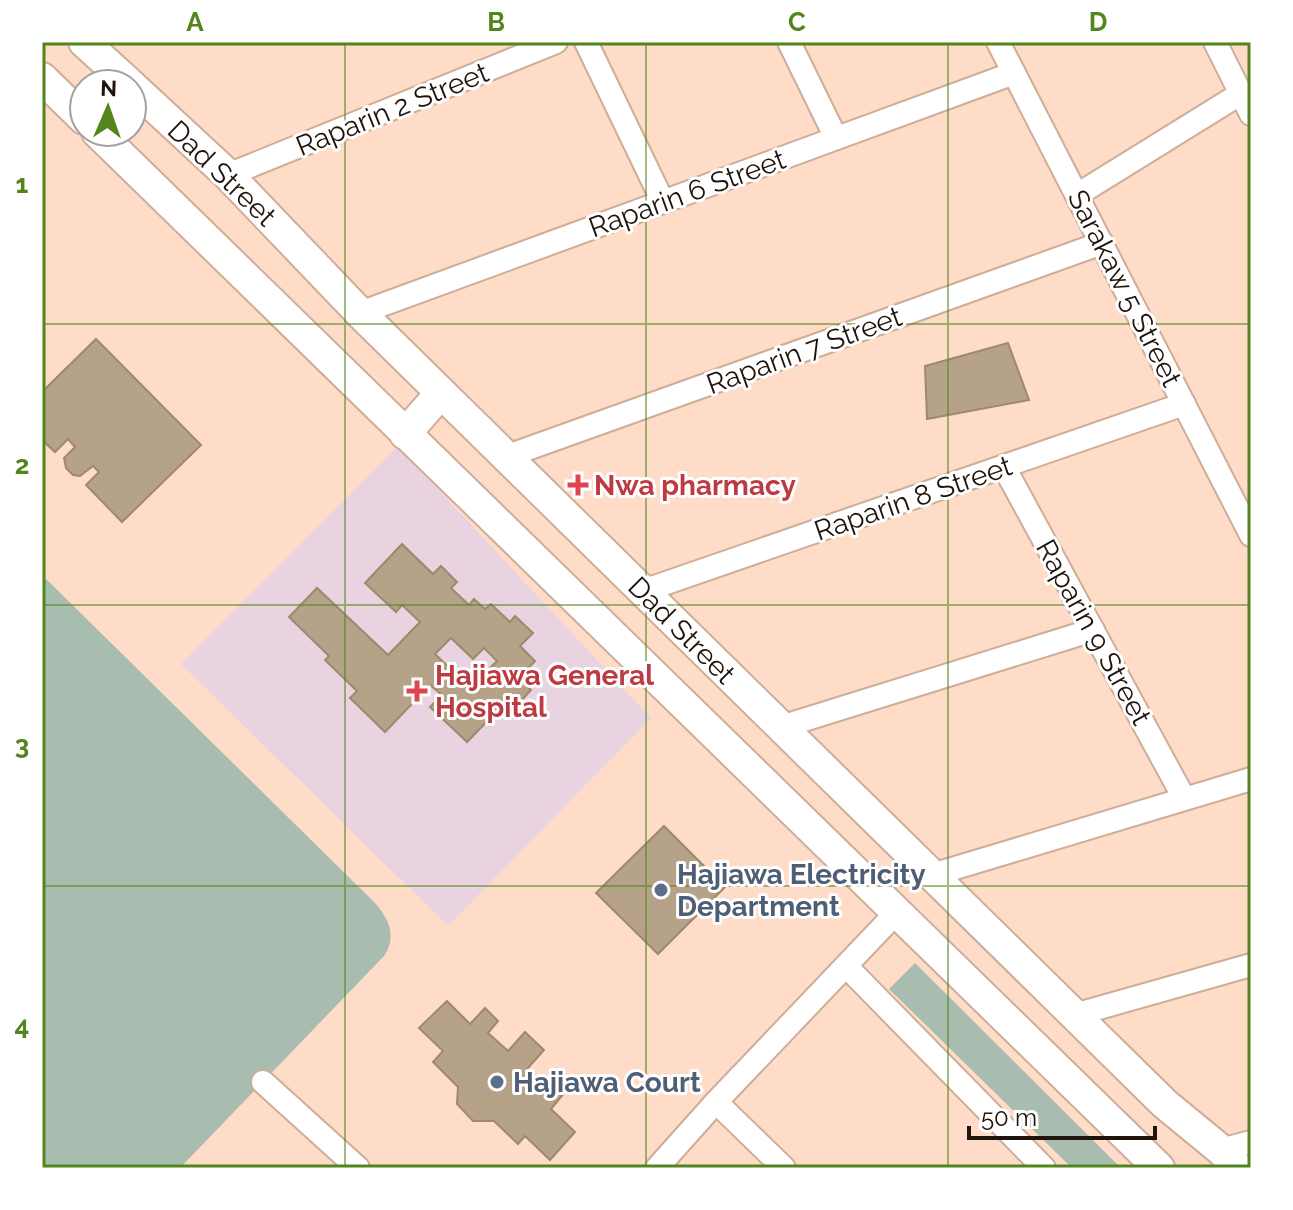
<svg xmlns="http://www.w3.org/2000/svg" width="1293" height="1210" viewBox="0 0 1293 1210" font-family="Raleway,sans-serif">
<style>
.medical{fill:#e9d3e0}
.green{fill:#a8bdaf}
.building{fill:#b6a289;stroke:#9f896d;stroke-width:2;fill-rule:evenodd}
.lines{fill:none;stroke-linecap:round;stroke-linejoin:round}
.street-casing{stroke:#cead99;stroke-width:26}
.secondary-casing{stroke:#cead99;stroke-width:34}
.street{stroke:#fff;stroke-width:22}
.secondary{stroke:#fff;stroke-width:30}
.grid{fill:none;stroke:#52851b;stroke-width:2;stroke-opacity:0.55}
.health-dot{fill:#e0444e;stroke:#fff;stroke-width:3}
.service-dot{fill:#5c6f8a;stroke:#fff;stroke-width:3}
.labels{text-anchor:middle;stroke-width:6;stroke-linejoin:round;paint-order:stroke}
.street-label{font-size:28px;fill:#1f130c;stroke:#fff}
.health-label{font-size:28px;font-weight:bold;fill:#be3a42;stroke:#fff;text-anchor:start}
.service-label{font-size:28px;font-weight:bold;fill:#4e5e75;stroke:#fff;text-anchor:start}
.neatline{fill:none;stroke:#52851b;stroke-width:3}
.grid-label{font-size:26px;text-anchor:middle;font-weight:bold;fill:#52851b}
</style>
<rect width="100%" height="100%" fill="#fedcc7"/>
<polygon class="medical" points="398,446 651,718 448,926 181,664"/>
<g class="green">
<path d="M 42,575 L 372,900 C 388,916 398,936 384,956 L 180,1168 L 42,1168 Z"/>
<polygon points="915,963 1121,1168 1072,1168 889,989"/>
</g>
<g class="building">
<polygon points="96,339 201,445 122,522 86,485 99,472 93,466 80,476 73,475 66,468 64,458 75,447 68,439 55,452 42,440 42,392"/>
<polygon points="1008,343 1029,400 927,419 925,366"/>
<path d="M 402,544 L 433,574 L 441,566 L 457,582 L 451,588 L 469,605 L 474,599 L 485,609 L 491,604 L 510,622 L 515,616 L 533,633 L 520,646 L 535,661 L 519,678 L 531,690 L 509,714 L 501,707 L 467,742 L 430,707 L 442,695 L 430,685 L 385,732 L 350,698 L 357,691 L 325,660 L 329,656 L 289,617 L 317,588 L 388,655 L 420,622 L 402,605 L 396,612 L 365,583 ZM 451,638 L 473,659 L 484,648 L 497,661 L 470,688 L 435,654 Z"/>
<polygon points="664,826 725,887 658,954 596,893"/>
<polygon points="447,1001 470,1024 485,1008 498,1021 488,1033 508,1051 525,1032 544,1050 527,1069 549,1089 559,1078 570,1086 551,1109 575,1132 550,1160 525,1136 518,1144 494,1121 473,1121 457,1104 458,1087 433,1062 443,1051 419,1028"/>
</g>
<g class="lines">
<g class="street-casing">
<g id="street">
<polyline points="586,42 663,202"/>
<polyline points="789,42 836,138"/>
<polyline points="998,42 1251,535"/>
<polyline points="1215,42 1251,114"/>
<polyline points="228,175 556,42"/>
<polyline points="1077,195 1240,94"/>
<polyline points="360,313 1014,73"/>
<polyline points="505,457 1102,243"/>
<polyline points="1004,467 1184,798"/>
<polyline points="643,591 1184,404"/>
<polyline points="781,727 1093,630"/>
<polyline points="932,875 1251,779"/>
<polyline points="846,966 1044,1168"/>
<polyline points="1074,1015 1251,965"/>
<polyline points="263,1082 358,1168"/>
<polyline points="716,1102 784,1168"/>
<polyline points="1221,1150 1251,1142"/>
<polyline points="657,1168 716,1102 897,912"/>
</g>
</g>
<g class="secondary-casing">
<g id="secondary">
<polyline points="84,42 130,84"/>
<polyline points="42,78 84,119"/>
<polyline points="132,86 228,175 360,313 1165,1104 1221,1150 1238,1168"/>
<polyline points="97,132 1159,1168"/>
<polyline points="405,434 441,393"/>
</g>
</g>
<use href="#street" class="street"/>
<use href="#secondary" class="secondary"/>
</g>
<path class="grid" d="M 345,42 L 345,1168M 646,42 L 646,1168M 948,42 L 948,1168M 42,324 L 1251,324M 42,605 L 1251,605M 42,886 L 1251,886"/>
<g class="health-dot">
<path d="M574 473h8v8h8v8h-8v8h-8v-8h-8v-8h8z"/>
<path d="M413 679h8v8h8v8h-8v8h-8v-8h-8v-8h8z"/>
</g>
<g class="service-dot">
<circle cx="661" cy="890" r="8"/>
<circle cx="497" cy="1082" r="8"/>
</g>
<g class="labels">
<g class="street-label">
<text transform="translate(392 109) rotate(-22)" y="10">Raparin 2 Street</text>
<text transform="translate(222 173) rotate(44)" y="10">Dad Street</text>
<text transform="translate(687 193) rotate(-20)" y="10">Raparin 6 Street</text>
<text transform="translate(1125 288) rotate(63)" y="10">Sarakaw 5 Street</text>
<text transform="translate(804 350) rotate(-20)" y="10">Raparin 7 Street</text>
<text transform="translate(913 498) rotate(-19)" y="10">Raparin 8 Street</text>
<text transform="translate(682 630) rotate(45)" y="10">Dad Street</text>
<text transform="translate(1094 632) rotate(61)" y="10">Raparin 9 Street</text>
</g>
<g class="health-label">
<text x="594" y="495">Nwa pharmacy</text>
<text x="435" y="685">Hajiawa General<tspan x="435" dy="32">Hospital</tspan></text>
</g>
<g class="service-label">
<text x="677" y="884">Hajiawa Electricity<tspan x="677" dy="32">Department</tspan></text>
<text x="513" y="1092">Hajiawa Court</text>
</g>
</g>
<rect width="1293" height="1210" fill="none" stroke="#ffffff" stroke-width="88"/>
<g transform="translate(108 108) rotate(2)"><circle r="38" fill="#ffffff" stroke="#a5a19e" stroke-width="2"/>
<path d="M0-6L14 30L0 20L-14 30Z" fill="#52851b"/>
<text y="-12" font-size="22" font-weight="bold" text-anchor="middle" fill="#1f130c">N</text>
</g>
<path d="M969 1126v12h186v-12" fill="none" stroke="#1f130c" stroke-width="4"/>
<text x="981" y="1126" font-size="24" fill="#1f130c" stroke="#ffffff" stroke-width="6" paint-order="stroke">50 m</text>
<rect x="44" y="44" width="1205" height="1122" class="neatline"/>
<g class="grid-label">
<text x="195" y="31">A</text>
<text x="496" y="31">B</text>
<text x="797" y="31">C</text>
<text x="1098" y="31">D</text>
<text x="22" y="193">1</text>
<text x="22" y="474">2</text>
<text x="22" y="754">3</text>
<text x="22" y="1035">4</text>
</g>
</svg>
